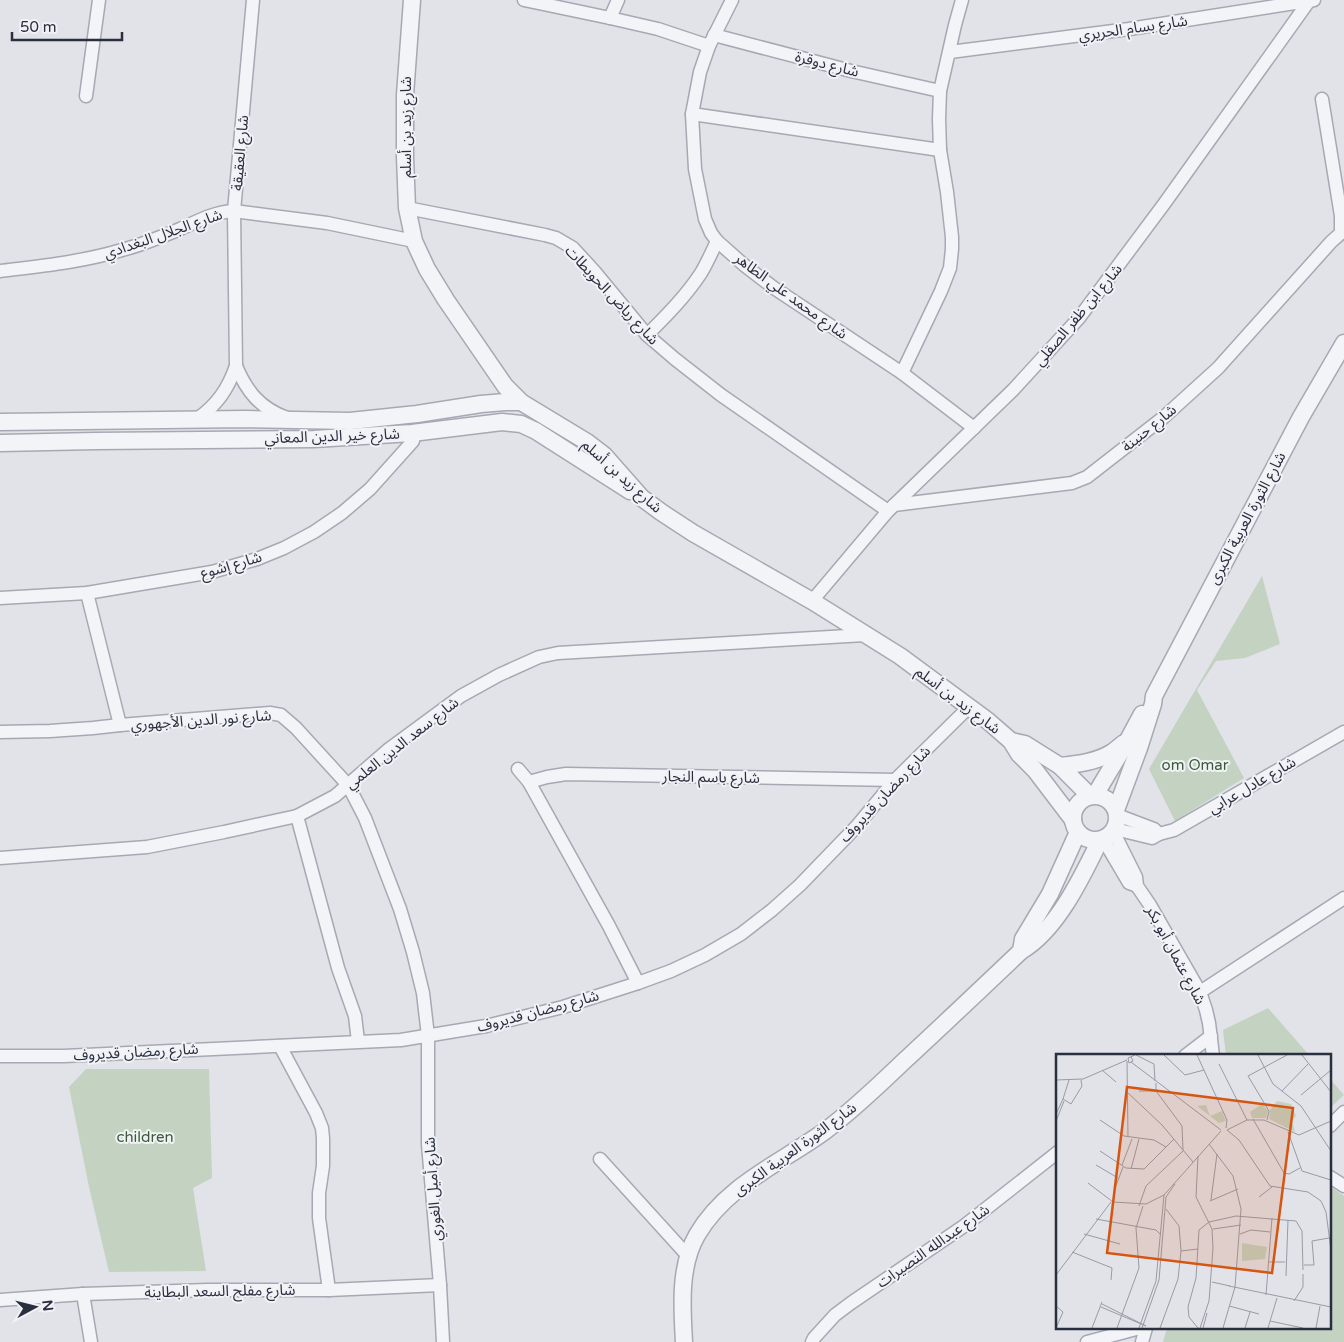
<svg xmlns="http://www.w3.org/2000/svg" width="1344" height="1342" viewBox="0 0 1344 1342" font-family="'Varela Round','Noto Sans Arabic',sans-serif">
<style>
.green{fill:#c4d2c2}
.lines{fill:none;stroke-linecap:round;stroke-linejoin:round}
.minor-casing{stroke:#a6a9b3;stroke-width:15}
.tertiary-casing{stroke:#a6a9b3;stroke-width:19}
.minor{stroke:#f3f4f7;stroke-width:12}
.tertiary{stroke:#f3f4f7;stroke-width:16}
.labels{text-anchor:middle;stroke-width:4;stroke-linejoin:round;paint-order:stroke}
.street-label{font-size:15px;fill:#2a2f3f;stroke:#f0f2f6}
.park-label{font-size:15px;fill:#3a5a38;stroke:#f0f2f6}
.inset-road{fill:none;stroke:#989ba5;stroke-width:1}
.view{fill:#d55511;fill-opacity:0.15;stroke:#d55511;stroke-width:2.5}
.inset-edge{fill:none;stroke:#2a2f3f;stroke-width:2.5}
</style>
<rect width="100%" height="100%" fill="#e1e3e9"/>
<g class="green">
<polygon points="1262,576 1280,644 1245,658 1216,661 1197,690 1244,778 1175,821 1149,769"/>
<polygon points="1268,1008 1310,1056 1226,1056 1223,1030"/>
<polygon points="86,1069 209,1069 212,1178 193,1188 206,1271 109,1272 89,1187 69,1087"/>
<polygon points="1330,1079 1344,1095 1330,1108"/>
<polygon points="1330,1186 1344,1196 1344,1342 1163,1342 1167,1328 1330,1328"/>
</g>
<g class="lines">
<g class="minor-casing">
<g id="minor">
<polyline points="524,0 610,18 658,29 709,46"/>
<polyline points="732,0 709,46 700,72 692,114 695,169 705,219 711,233 717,241 744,265 774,288 902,373 974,428"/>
<polyline points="610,18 618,0"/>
<polyline points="714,35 851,71 940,91"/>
<polyline points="950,52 1129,29 1314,0"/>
<polyline points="86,96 99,0"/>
<polyline points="1322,99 1341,216 1341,233"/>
<polyline points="692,114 940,150"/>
<polyline points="407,208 545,235 556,238 573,248 595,272 647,335 675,359 721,395 888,511"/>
<path d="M 0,271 C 41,266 82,262 122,250 C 141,245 161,237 180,229 C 198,221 214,212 234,211 L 327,223 L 414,241"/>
<path d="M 647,335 C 666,316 686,296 701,273 C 707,263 712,252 717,241"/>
<path d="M 236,366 C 247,392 260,408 287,418"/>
<polyline points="902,373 941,291 950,268 952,249 952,237 947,192 940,150 939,119 940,91 955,25 962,0"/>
<path d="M 197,419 C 217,405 228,389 236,366 L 234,211 L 253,0"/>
<polyline points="894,505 1072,483 1087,477 1164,417 1218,368 1331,242 1341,233 1344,232"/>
<polyline points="87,593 120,725"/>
<polyline points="0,598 87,593 212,572 257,559 284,548 314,532 342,513 370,489 413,441 412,433"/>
<polyline points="812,601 888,511 1013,390 1079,318 1164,204 1309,1"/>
<polyline points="0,732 50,731 93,728 120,725 270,713 281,715 296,728 348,785 365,818 400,909 413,952 423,993 428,1036 428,1144 440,1285 443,1342"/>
<polyline points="518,769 529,782 609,926 638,983"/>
<polyline points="529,782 547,777 566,774 895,780"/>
<polyline points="1117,815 1154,829 1159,834"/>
<polyline points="297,816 338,968 355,1016 358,1041"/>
<polyline points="1115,829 1152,838 1159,834 1174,830 1344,732"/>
<polyline points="1113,831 1136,877 1137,886 1150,905 1200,992 1206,1010 1209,1023 1213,1056"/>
<polyline points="1103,839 1129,883 1137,886"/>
<polyline points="0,858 147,847 224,832 297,816 335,796 389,749 461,696 499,675 539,657 558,653 865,635"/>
<polyline points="1200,992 1344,898"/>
<polyline points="280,1046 316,1113 322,1128 323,1138 323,1166 319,1193 319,1218 329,1290"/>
<polyline points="0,1056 64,1056 401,1040 486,1026 563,1007 638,983 671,971 705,955 741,934 772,910 800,885 856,827 895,780 969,707"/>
<polyline points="1185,1056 1211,1036"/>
<polyline points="1330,1126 1344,1112"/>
<polyline points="600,1159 688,1256"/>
<polyline points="1330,1177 1344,1186"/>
<polyline points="83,1294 91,1342"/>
<polyline points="0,1300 83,1294 208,1290 329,1290 440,1285"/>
<polyline points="812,1342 814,1338 835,1315 851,1303 964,1226 1058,1152"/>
<polyline points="1087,1342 1140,1328"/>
<polyline points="1142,1342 1146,1328"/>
</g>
</g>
<g class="tertiary-casing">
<g id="tertiary">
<polyline points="412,0 405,95 405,157 407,208 414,241 427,269 446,300 505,386 521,402 587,442 604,455 642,498 661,512 693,533 812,601 900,656 988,721 1011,741 1019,754 1035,770 1073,820"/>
<polyline points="0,422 245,419 350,421 417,414 481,404 505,402 521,402"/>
<polyline points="0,443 96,441 314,439 412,433 502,422 521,424 536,431 630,491"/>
<polyline points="1011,741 1025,744 1060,766 1090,796"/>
<path d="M 1060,766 C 1077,764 1096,762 1111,753 C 1116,750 1120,746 1124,743"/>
<polyline points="1095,795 1128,740 1142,714"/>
<circle cx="1095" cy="818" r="22"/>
<polyline points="1116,810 1139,748 1153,704 1154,696 1301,417 1344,343"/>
<polyline points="1021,951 1023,939 1050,894 1078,832"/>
<path d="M 684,1342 C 682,1307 679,1266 697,1235 C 726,1185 781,1163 825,1131 C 853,1110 878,1086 902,1063 C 942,1026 981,989 1021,951 C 1057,930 1082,877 1100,840"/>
</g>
</g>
<use href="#minor" class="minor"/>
<use href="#tertiary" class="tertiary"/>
</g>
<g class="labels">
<g class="street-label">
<text transform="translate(1133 28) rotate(-8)" y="5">شارع بسام الحريري</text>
<text transform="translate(827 64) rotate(14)" y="5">شارع دوقرة</text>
<text transform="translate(406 127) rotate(-90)" y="5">شارع زيد بن أسلم</text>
<text transform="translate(240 153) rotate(-85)" y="5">شارع العقيقة</text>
<text transform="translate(163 234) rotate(-19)" y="5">شارع الجلال البغدادي</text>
<text transform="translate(612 295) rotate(47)" y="5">شارع رياض الحويطات</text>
<text transform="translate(791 296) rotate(36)" y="5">شارع محمد علي الطاهر</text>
<text transform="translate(1078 315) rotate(-50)" y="5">شارع ابن ظفر الصقلي</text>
<text transform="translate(1149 428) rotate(-39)" y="5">شارع حنينة</text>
<text transform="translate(332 436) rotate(-2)" y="5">شارع خير الدين المعاني</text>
<text transform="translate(622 476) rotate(42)" y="5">شارع زيد بن أسلم</text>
<text transform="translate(1247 518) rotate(-62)" y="5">شارع الثورة العربية الكبرى</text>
<text transform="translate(231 565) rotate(-16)" y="5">شارع إشوع</text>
<text transform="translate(958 700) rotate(37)" y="5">شارع زيد بن أسلم</text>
<text transform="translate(201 720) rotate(-4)" y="5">شارع نور الدين الأجهوري</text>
<text transform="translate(402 743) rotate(-38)" y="5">شارع سعد الدين العلمي</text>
<text transform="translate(711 777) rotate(1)" y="5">شارع باسم النجار</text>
<text transform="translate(1252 785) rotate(-30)" y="5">شارع عادل عرابي</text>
<text transform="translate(885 794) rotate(-47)" y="5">شارع رمضان قديروف</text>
<text transform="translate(1176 955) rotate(62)" y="5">شارع عثمان أبو بكر</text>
<text transform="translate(538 1011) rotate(-15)" y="5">شارع رمضان قديروف</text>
<text transform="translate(136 1052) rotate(-3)" y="5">شارع رمضان قديروف</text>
<text transform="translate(795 1149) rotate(-36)" y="5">شارع الثورة العربية الكبرى</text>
<text transform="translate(433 1189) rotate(-94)" y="5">شارع أميل الغوري</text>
<text transform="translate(933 1246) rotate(-35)" y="5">شارع عبدالله النصيرات</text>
<text transform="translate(220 1291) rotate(-1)" y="5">شارع مفلح السعد البطاينة</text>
</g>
<g class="park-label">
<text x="1195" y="770">om Omar</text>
<text x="145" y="1142">children</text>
</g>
</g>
<g transform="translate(1056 1054)">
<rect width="275" height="275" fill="#e1e3e9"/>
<path d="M 221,47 L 235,50 L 240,62 L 236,67 L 239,78 L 213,65 L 214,56 ZM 206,50 L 212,57 L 210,64 L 196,64 L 194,58 ZM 150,51 L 154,62 L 166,57 L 170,67 L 163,69 L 141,52 ZM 186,189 L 211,193 L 209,205 L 186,207 Z" fill="#c4d2c2"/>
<path class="inset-road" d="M 80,1 L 98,10 L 99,27M 108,1 L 129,21 L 148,16M 141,1 L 171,66 L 170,74M 202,1 L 217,30 L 245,52 L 275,97M 246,1 L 275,38M 75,3 L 77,7 L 73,9 L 72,4 L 79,1M 71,7 L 72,83M 75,8 L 165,76M 163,10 L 191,66M 46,16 L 60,28M 0,26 L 27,25 L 71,6M 13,26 L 7,45 L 15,50 L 26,32 L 25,26M 100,29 L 100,37 L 126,72 L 127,96M 83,37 L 100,37M 226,37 L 252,10M 71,38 L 106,71 L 137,108M 245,41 L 275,16M 0,60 L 7,45M 197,65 L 228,119 L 233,120 L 244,114M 44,66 L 68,82 L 98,86 L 110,93M 211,66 L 213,57 L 192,22 L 231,1M 0,67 L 8,47M 171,76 L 183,86 L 214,132 L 252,138 L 265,147 L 270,158 L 275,196M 171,76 L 191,66 L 208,66 L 243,81 L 275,67M 232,78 L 246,117 L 275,126M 153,90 L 177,122 L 185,155 L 179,233 L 167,274M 44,97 L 70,114 L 88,115 L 118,85M 142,102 L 140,143 L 156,175 L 157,194 L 153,247 L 144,274M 40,111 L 62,124M 66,111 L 76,85M 75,115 L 83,85M 32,129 L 57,148 L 90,150 L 108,141 L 165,77M 58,137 L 67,113M 203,143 L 216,133M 155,146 L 161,100M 154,147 L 182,135M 83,152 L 90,132 L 127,97M 40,165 L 100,176 L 105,181M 157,175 L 185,171M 28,180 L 64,190M 184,180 L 195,176 L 214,178M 125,197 L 142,195M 16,198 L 56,214 L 55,226M 212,208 L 229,208M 248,211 L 258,211 L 256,187 L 273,184M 0,221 L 55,148M 230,222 L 232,166M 156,228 L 174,232M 173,232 L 275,253M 210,241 L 216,164M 238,247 L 247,233 L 247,220M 0,252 L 7,258 L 0,274M 173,252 L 203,260M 45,253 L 90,272 L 46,250M 214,267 L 247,274M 36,274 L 46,248M 61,274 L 83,214 L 80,174 L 87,152M 83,274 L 100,227 L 108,141M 86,274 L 103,226 L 110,143 L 119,130M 104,274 L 122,225 L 125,197 L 123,172 L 110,155M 142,274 L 133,263 L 132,253 L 140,224 L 143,176 L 153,168 L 180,162 L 240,167 L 246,177 L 247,216M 147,274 L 151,259M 189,274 L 194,258M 212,274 L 221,244M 260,274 L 264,252"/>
<path class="view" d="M 71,33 L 237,54 L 216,219 L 51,199 Z"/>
<rect width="275" height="275" class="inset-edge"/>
</g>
<g transform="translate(35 1307) rotate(83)" stroke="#f0f2f6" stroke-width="4" paint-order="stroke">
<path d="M0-4L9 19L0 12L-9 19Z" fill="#2a2f3f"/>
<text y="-8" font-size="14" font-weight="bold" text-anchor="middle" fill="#2a2f3f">N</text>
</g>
<path d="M12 32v8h110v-8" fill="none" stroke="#2a2f3f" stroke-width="2.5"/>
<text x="20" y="32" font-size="15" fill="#2a2f3f" stroke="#f0f2f6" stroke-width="4" paint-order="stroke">50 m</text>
</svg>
